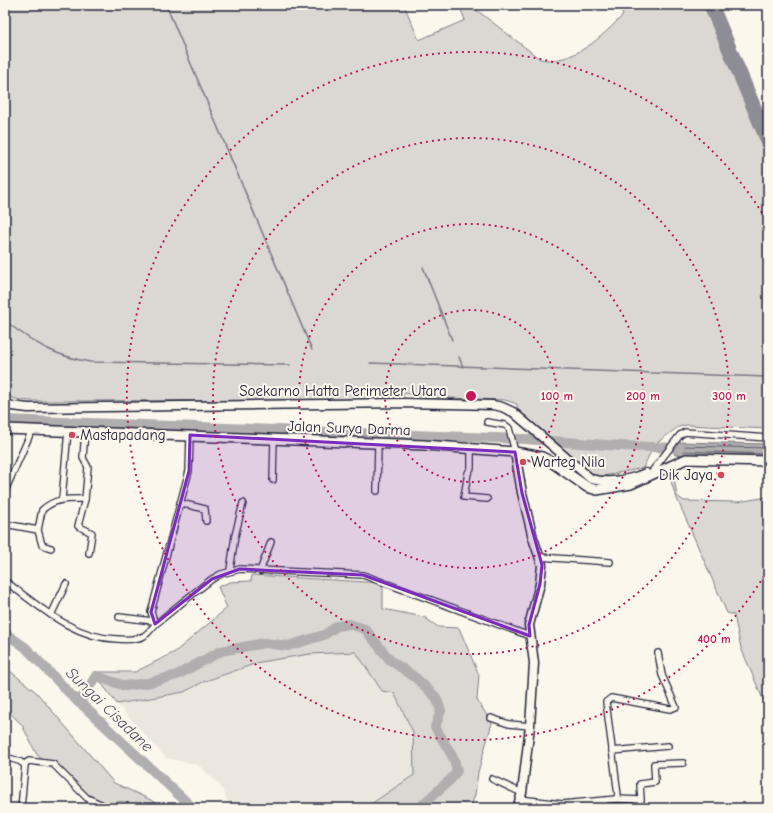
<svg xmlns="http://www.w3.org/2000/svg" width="773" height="813" viewBox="0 0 773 813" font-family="'Comic Neue',sans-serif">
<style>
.built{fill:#ebe7df}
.green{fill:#dbd8d3;stroke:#7e7d87}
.water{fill:#b1aeb0;stroke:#787681}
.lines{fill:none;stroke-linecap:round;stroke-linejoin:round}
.shore{stroke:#5b5a6a;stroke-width:1}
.stream{stroke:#787681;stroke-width:1.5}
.river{stroke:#b1aeb0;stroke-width:10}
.taxiway{stroke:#8e8c94;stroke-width:15}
.street-casing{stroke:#22223b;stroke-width:8}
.secondary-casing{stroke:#22223b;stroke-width:11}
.primary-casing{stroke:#22223b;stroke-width:12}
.street{stroke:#fbf7ec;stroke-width:5.5}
.secondary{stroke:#fbf7ec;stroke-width:8}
.primary{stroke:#fbf7ec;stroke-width:9}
.marked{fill:#7b2cbf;fill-opacity:0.2;stroke:#7b2cbf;stroke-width:3;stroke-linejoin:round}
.ring{fill:none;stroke:#c2185b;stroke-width:2;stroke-dasharray:2 4}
.poi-dot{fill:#d1495b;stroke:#fbf7ec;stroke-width:1.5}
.labels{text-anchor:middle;stroke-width:4;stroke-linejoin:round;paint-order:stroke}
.street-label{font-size:15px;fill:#22223b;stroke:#fbf7ec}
.poi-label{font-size:15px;fill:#22223b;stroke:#fbf7ec;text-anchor:start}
.water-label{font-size:16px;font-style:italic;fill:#545364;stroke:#fbf7ec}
.centre{fill:#c2185b;stroke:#fbf7ec;stroke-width:2}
.ring-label{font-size:12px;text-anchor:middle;font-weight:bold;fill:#c2185b;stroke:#fbf7ec;stroke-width:4;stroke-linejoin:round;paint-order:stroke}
</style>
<rect width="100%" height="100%" fill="#fbf7ec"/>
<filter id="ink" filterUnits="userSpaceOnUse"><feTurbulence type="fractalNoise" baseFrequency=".025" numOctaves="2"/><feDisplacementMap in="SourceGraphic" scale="8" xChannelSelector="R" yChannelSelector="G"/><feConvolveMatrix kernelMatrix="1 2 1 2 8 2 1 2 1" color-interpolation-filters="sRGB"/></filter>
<g filter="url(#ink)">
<polygon class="built" points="356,652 382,691 394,693 413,732 415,775 365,808 231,808 220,785 198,765 166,758 117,704 184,692 203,682 260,662 310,654"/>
<g class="green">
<path d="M 5,5 L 404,5 L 419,40 L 465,20 L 459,5 L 470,5 L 540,59 C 572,66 603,36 623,15 L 619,5 L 711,5 L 768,141 L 768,429 L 687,425 L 678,427 L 654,445 L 643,468 L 593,478 L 517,410 L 517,404 L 505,400 L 422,397 L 405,393 L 401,400 L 45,401 C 32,401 16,402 5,394 Z"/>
<polygon points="673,471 677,496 684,501 737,502 768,497 768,711 741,648 734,615 727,613 675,494 669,475"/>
<polygon points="252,575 383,583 383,609 424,617 438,627 459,628 479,675 477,700 492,723 478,772 475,795 470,808 365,808 414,775 413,732 394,693 382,691 356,652 310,654 260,662 203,682 184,692 117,704 93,672 135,672 175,652 227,608 218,587 230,582 251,581"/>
<polygon points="5,667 36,692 114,783 151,800 162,808 131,808 131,804 120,801 110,808 78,790 37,755 22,725 5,708"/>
</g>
<polygon class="water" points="678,442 768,444 768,458 675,455 673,448"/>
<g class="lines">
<polyline class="shore" points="768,448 681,446 678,449 680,451 768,454"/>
<g class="stream">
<polyline points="166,5 312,350"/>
<polyline points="423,267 452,340"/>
<path d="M 5,321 C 34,343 54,356 90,362 L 290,365"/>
<polyline points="459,357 463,367"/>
<polyline points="370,363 768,377"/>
</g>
<g class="river">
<polyline points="5,420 525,439 621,446 680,448"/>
<polyline points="5,633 25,647 79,703 96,676 125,686 147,683 177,675 221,651 265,643 288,646 324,635 337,626 349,624 365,629 390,660 416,678 436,697 441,711 435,727 454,759 457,771 451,779 423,804 423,808"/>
<polyline points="75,698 193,808"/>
</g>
<polyline class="taxiway" points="711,5 768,141"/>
<g class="street-casing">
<g id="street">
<polyline points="487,422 505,425 509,428 515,452"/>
<polyline points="471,448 471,468 468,473 464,497 487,499"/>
<polyline points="653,470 680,435 685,432 768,438"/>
<polyline points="273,480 274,439"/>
<polyline points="5,491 32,430"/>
<polyline points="377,491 378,444"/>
<polyline points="62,499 68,431"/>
<polyline points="85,499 78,526 92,533 89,553"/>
<polyline points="180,503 205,509 206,521"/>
<polyline points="5,524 38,530 42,545 51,548"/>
<path d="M 38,530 L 42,510 C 55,498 68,499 85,499 L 88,467 L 83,458 L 85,431"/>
<polyline points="540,557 610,562"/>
<polyline points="230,570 235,536 243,503"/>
<polyline points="260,571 271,542"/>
<path d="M 5,581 C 39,606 73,638 117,639 C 127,640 135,640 144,636 C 150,632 152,627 157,623 C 175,608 194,593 212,579 L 221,574 L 240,569 L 363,575 L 530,636"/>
<polyline points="51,615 66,584"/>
<polyline points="119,617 153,621"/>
<polyline points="155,624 151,612 189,471 190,435"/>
<polyline points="491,718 509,724 530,726"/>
<polyline points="612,751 668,746"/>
<polyline points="5,757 19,761 25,765 21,808"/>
<polyline points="24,764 29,761 53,764 87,798 109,808"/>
<polyline points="492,779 522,793"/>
<polyline points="520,799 562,804 616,799 618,795 606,702 611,698 670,709 676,707 662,675 658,653"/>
<polyline points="616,799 641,800 640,784 655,782 654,764 683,763"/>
<polyline points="604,808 604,801"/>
<polyline points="636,808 637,801"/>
</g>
</g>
<g class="secondary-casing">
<g id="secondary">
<path d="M 5,403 L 12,406 L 28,408 L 404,403 L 493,405 L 502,407 L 513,412 L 591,479 C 608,484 630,480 646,473"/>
<polyline points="515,452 522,493 533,538 542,565 540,584 529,625 534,663 530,726 522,793 517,808"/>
</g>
</g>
<g class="primary-casing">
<polyline id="primary" points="5,429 424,445 515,452 542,457 550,461 587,487 597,490 631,484 686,459 768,461"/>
</g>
<use href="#street" class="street"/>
<use href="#secondary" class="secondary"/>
<use href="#primary" class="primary"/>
</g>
</g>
<path class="marked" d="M 190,435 L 515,452 L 522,493 L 542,565 L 540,584 L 529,625 L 530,636 L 363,575 L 240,569 L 212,579 L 155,624 L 151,612 L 189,471 Z"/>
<g class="ring">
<circle cx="471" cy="396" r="86"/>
<circle cx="471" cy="396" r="172"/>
<circle cx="471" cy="396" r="258"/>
<path d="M767 571A344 344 0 1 1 767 221"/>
</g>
<g class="poi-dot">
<circle cx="72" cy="435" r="4"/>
<circle cx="523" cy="462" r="4"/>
<circle cx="721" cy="475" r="4"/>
</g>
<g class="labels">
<g class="street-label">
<text x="343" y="396">Soekarno Hatta Perimeter Utara</text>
<text transform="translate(349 428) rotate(2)" y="5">Jalan Surya Darma</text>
</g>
<g class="poi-label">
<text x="80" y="440">Mastapadang</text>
<text x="531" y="467">Warteg Nila</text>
<text x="713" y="480" text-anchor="end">Dik Jaya</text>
</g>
<g class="water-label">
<text transform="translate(110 709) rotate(44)" y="6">Sungai Cisadane</text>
</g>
</g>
<circle cx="471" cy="396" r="6" class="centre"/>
<g class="ring-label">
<text x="557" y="400">100 m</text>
<text x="643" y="400">200 m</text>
<text x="729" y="400">300 m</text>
<text x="714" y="643">400 m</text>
</g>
<rect width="773" height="813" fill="none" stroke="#fbf7ec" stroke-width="20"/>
<rect x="10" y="10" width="753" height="793" fill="none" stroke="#22223b" stroke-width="1.5" filter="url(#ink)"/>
</svg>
